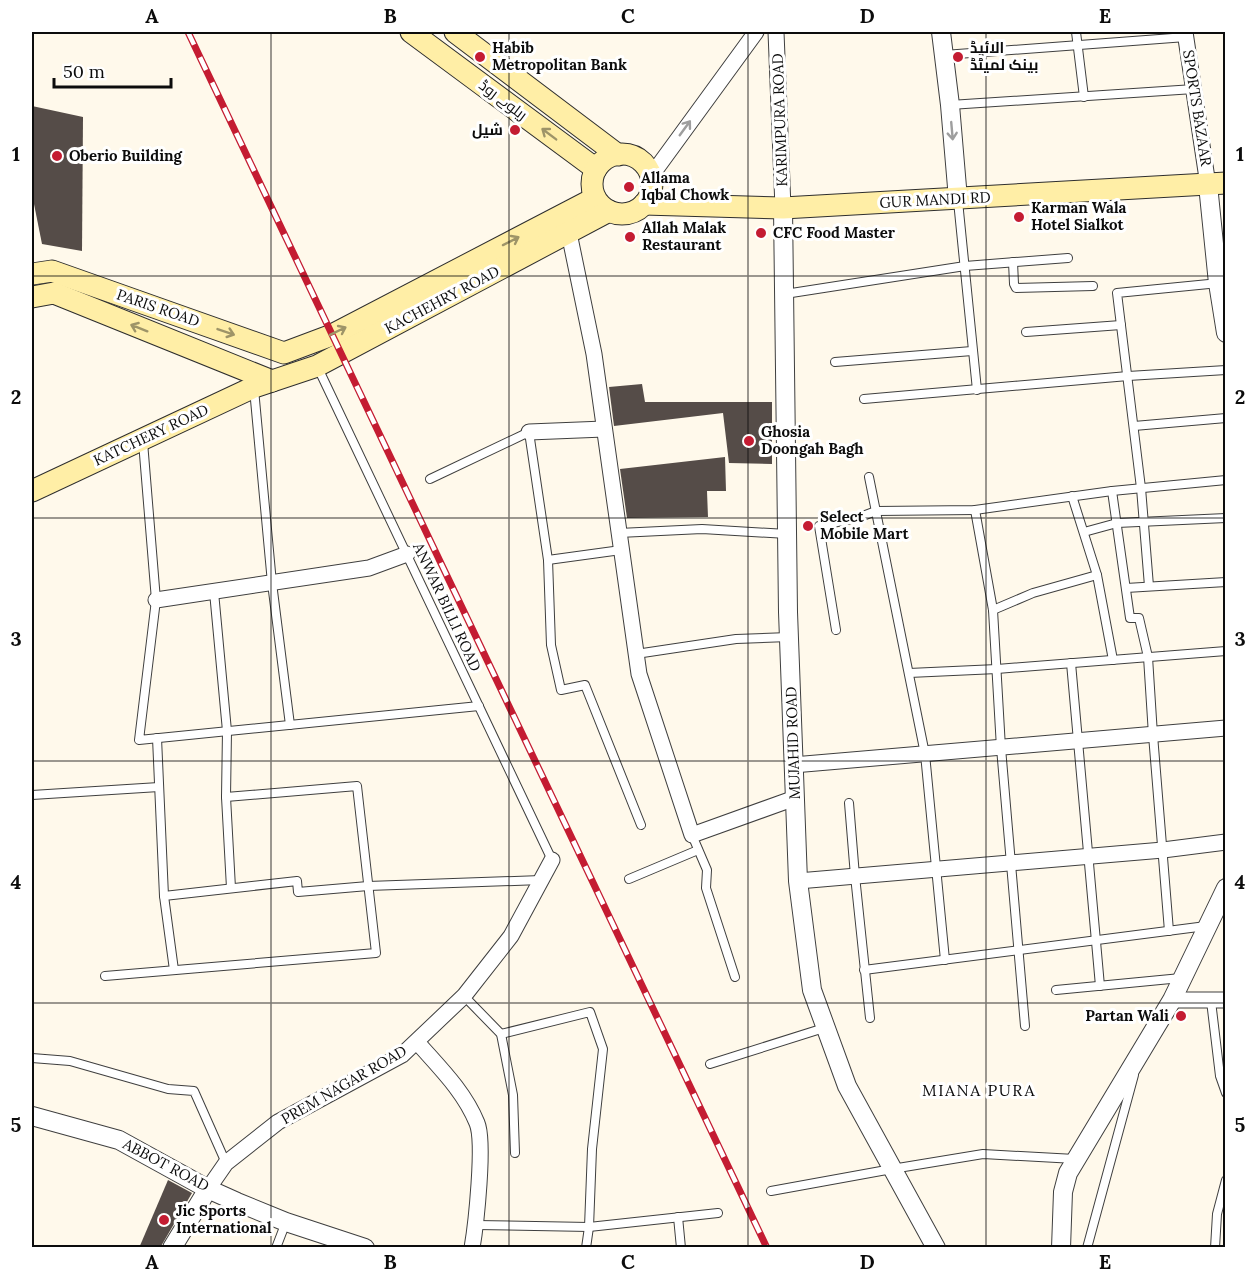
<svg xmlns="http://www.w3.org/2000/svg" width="1257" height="1279" viewBox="0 0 1257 1279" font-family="Lora,Cairo,serif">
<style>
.building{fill:#554c48}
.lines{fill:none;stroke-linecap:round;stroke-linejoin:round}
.service-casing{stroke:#3f3f3f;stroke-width:10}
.minor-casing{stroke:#3f3f3f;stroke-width:17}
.tertiary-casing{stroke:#3f3f3f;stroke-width:20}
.secondary-casing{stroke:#2e2e2e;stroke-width:23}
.service{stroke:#fff;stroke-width:8}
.minor{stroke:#fff;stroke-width:15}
.tertiary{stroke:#fff;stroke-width:18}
.secondary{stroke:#ffeea6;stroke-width:21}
.rail-casing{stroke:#c41c32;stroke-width:7}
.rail{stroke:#fff;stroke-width:4.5;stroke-dasharray:14;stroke-linecap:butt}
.oneway{stroke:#9e9e9e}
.oneway2{stroke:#9e9468}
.grid{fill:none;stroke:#0c0c0c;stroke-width:1.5;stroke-opacity:0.55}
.poi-dot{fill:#c41c32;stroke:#fff;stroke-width:2}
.labels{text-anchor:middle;stroke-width:6;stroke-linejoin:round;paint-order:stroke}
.poi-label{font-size:15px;font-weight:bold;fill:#0c0c0c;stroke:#fff;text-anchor:start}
.street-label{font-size:15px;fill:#0c0c0c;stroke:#fff}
.neighbourhood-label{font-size:16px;letter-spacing:1.5px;fill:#0c0c0c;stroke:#fff}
.neatline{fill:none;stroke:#0c0c0c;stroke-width:2}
.grid-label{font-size:20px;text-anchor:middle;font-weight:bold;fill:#0c0c0c}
</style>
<rect width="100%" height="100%" fill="#fff9eb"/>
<g class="building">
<polygon points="32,106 83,117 82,251 42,244 32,194"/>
<polygon points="642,384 645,402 772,402 772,464 729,463 723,413 614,426 609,387"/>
<polygon points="725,457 726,491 707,491 708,517 627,518 620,469"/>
<polygon points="168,1180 192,1193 160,1248 139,1248"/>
</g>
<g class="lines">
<g class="service-casing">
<g id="service">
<polyline points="1076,32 1084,97"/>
<polyline points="944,55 1186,37"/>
<polyline points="950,105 1194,89"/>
<polyline points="958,201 977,390"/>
<polyline points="1013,262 1014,284 1016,288 1093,286"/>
<polyline points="785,294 965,266 1068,258"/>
<polyline points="1026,332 1121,325"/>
<polyline points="835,362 972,351"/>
<polyline points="318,368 552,860"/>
<polyline points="254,389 272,583 290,725"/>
<polyline points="864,399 1128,376 1226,370"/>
<polyline points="1134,426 1226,418"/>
<polyline points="143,442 156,600 139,740 479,706"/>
<polyline points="869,477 925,754 945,960"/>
<polyline points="430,479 529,432 548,560 551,645 561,690 585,685 641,825"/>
<polyline points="1112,491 1130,618 1139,618 1148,657 1153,735 1169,931"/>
<polyline points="1072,496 1097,575 1113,660"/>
<polyline points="975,510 993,610 1001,748 1025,1026"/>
<polyline points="1084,532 1117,523 1226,518"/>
<polyline points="619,533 702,529 787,534"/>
<polyline points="548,560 621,550"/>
<polyline points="1149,586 1141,488 1117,293 1219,283"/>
<polyline points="1126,588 1226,582"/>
<polyline points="214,592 227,731 226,797 231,888"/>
<polyline points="993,610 1033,593 1097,575"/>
<polyline points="836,630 819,526 860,517 876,511 975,510 1112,491 1226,480"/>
<polyline points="636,654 736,639 789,637"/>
<polyline points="1071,663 1100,986"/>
<polyline points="909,673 997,669 1226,651"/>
<polyline points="157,738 164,896 174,970"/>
<polyline points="32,795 159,787"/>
<polyline points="849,803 855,876 870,1018"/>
<polyline points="692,835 707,870 706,888 735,977"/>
<polyline points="629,879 698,850"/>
<polyline points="164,896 297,881 298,892 368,886 541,880"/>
<polyline points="864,970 1206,926"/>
<polyline points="105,976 376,953 357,786 226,797"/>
<polyline points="1056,990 1181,978"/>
<polyline points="464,996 501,1034 513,1095 515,1153"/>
<polyline points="1211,1001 1220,1076 1226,1093"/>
<polyline points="501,1034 590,1012 603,1049 592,1149 589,1227 586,1248"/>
<polyline points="32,1058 70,1061 168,1089 194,1091 226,1163"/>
<polyline points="710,1064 824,1028"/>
<polyline points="771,1191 892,1169 983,1154 1075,1159"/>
<polyline points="678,1217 681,1248"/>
<polyline points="476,1225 589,1227 718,1213"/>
<polyline points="276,1248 286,1222"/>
<polyline points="1087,1248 1134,1075"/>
<polyline points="1215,1248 1217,1214 1226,1180"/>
</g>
</g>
<g class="minor-casing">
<g id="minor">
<polyline points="776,32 783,208"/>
<polyline points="1185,32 1208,185"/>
<polyline points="651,176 756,32"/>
<polyline points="569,233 594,354 639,674 692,835 795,798"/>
<polyline points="529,432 604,429"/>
<polyline points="156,600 369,568 407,554"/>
<polyline points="793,765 1226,728"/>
<polyline points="798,881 1163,850 1226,842"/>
<polyline points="1172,1000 1226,1000"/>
<path d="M 417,1042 C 439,1067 464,1091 477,1123 C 485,1142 476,1225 472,1248"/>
<polyline points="208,1189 226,1163 278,1122 402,1055 464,996 511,936 552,860"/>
</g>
</g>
<g class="tertiary-casing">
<g id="tertiary">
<polyline points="941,32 950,105 958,199"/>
<polyline points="1208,185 1218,283 1226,333"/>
<polyline points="783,208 788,612 798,881 812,990 847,1086 936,1248"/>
<polyline points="32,1116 119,1140 208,1189 237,1202 286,1222 365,1248"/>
<polyline points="172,1248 208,1189"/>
<polyline points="1061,1248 1063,1192 1068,1173 1172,1000 1226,888"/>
</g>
</g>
<g class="secondary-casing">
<g id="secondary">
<polyline points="411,32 596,169"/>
<polyline points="455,32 618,155"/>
<circle cx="622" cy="184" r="30"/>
<polyline points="644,204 783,208 1226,183"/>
<polyline points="32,274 52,271 284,353 332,335 595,198"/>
<polyline points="32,297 54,293 272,381"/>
<polyline points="32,491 254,387 317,366 609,211"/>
</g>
</g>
<use href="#service" class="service"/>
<use href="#minor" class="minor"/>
<use href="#tertiary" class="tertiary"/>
<use href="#secondary" class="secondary"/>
<g class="rail-casing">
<polyline id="rail" points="188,32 767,1248"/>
</g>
<use href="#rail" class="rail"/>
</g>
<defs><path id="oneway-shaft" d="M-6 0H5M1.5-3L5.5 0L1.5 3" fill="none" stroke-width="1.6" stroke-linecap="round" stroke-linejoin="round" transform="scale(1.5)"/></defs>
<g class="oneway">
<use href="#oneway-shaft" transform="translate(685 128) rotate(-54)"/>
<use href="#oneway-shaft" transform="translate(952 131) rotate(85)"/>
</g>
<g class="oneway2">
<use href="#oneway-shaft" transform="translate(549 134) rotate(-143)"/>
<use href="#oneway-shaft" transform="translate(511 241) rotate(-27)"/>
<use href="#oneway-shaft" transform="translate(139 328) rotate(-158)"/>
<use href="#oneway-shaft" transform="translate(338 331) rotate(-26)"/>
<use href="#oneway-shaft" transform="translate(226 332) rotate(19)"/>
</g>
<path class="grid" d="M 271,32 L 271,1248M 509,32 L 509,1248M 748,32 L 748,1248M 986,32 L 986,1248M 32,276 L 1226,276M 32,518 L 1226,518M 32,761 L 1226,761M 32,1003 L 1226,1003"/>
<g class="poi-dot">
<circle cx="480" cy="57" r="6"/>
<circle cx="958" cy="57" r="6"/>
<circle cx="515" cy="130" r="6"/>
<circle cx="57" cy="156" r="6"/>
<circle cx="629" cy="187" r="6"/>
<circle cx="1019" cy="217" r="6"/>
<circle cx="761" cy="233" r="6"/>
<circle cx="630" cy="237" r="6"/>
<circle cx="749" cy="441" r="6"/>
<circle cx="808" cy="526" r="6"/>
<circle cx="1181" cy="1016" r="6"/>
<circle cx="164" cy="1220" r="6"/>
</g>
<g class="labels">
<g class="poi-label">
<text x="492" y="53">Habib<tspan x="492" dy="17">Metropolitan Bank</tspan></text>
<text x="970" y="53">الائیڈ<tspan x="970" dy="17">بینک لمیٹڈ</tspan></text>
<text x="503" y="135" text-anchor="end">شیل</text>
<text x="69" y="161">Oberio Building</text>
<text x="641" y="183">Allama<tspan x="641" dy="17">Iqbal Chowk</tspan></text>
<text x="1031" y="213">Karman Wala<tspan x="1031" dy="17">Hotel Sialkot</tspan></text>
<text x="642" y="233">Allah Malak<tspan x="642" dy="17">Restaurant</tspan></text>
<text x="773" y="238">CFC Food Master</text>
<text x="761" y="437">Ghosia<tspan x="761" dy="17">Doongah Bagh</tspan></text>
<text x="820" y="522">Select<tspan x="820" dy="17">Mobile Mart</tspan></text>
<text x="1169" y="1021" text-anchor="end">Partan Wali</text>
<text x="176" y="1216">Jic Sports<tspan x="176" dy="17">International</tspan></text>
</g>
<g class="street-label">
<text transform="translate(503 100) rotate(37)" y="5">ریلوے روڈ</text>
<text transform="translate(1197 108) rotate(81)" y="5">SPORTS BAZAAR</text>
<text transform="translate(780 120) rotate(-92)" y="5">KARIMPURA ROAD</text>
<text transform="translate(935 200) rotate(-3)" y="5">GUR MANDI RD</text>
<text transform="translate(442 300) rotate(-28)" y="5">KACHEHRY ROAD</text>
<text transform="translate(158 308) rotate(19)" y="5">PARIS ROAD</text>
<text transform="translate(151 435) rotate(-25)" y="5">KATCHERY ROAD</text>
<text transform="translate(447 607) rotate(65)" y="5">ANWAR BILLI ROAD</text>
<text transform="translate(793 743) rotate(-92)" y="5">MUJAHID ROAD</text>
<text transform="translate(344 1085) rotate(-30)" y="5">PREM NAGAR ROAD</text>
<text transform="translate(166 1165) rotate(28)" y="5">ABBOT ROAD</text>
</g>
<g class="neighbourhood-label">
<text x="979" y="1096">MIANA PURA</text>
</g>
</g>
<rect width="1257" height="1279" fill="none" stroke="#ffffff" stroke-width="66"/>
<path d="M54 78v9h117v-9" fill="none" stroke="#0c0c0c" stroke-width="3"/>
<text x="63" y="78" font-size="18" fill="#0c0c0c" stroke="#ffffff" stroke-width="4.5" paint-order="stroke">50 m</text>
<rect x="33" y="33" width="1191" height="1213" class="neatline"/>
<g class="grid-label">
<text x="152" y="23">A</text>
<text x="390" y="23">B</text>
<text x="628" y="23">C</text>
<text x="867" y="23">D</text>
<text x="1105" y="23">E</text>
<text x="16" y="161">1</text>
<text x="1240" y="161">1</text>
<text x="16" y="404">2</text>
<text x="1240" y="404">2</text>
<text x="16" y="646">3</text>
<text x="1240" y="646">3</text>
<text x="16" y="889">4</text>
<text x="1240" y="889">4</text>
<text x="16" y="1132">5</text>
<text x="1240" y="1132">5</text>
<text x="152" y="1269">A</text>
<text x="390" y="1269">B</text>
<text x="628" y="1269">C</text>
<text x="867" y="1269">D</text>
<text x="1105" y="1269">E</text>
</g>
</svg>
